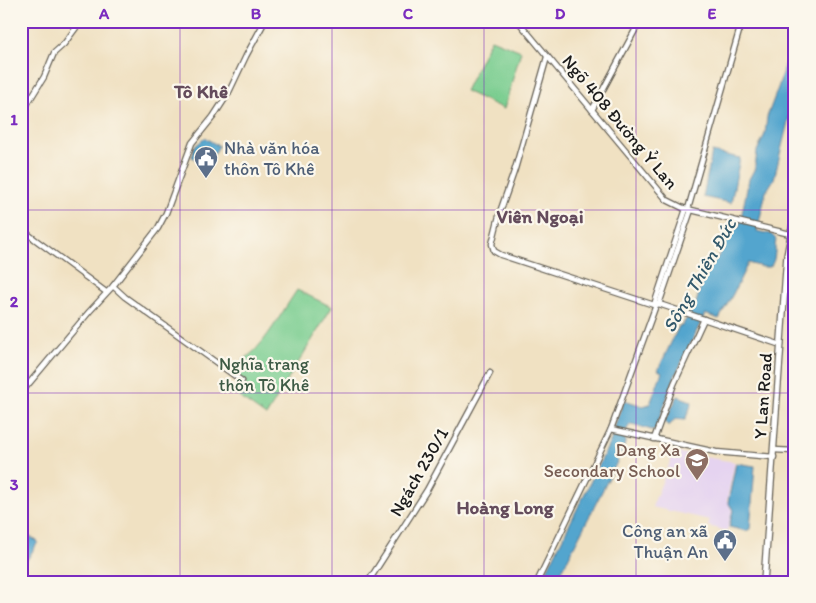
<svg xmlns="http://www.w3.org/2000/svg" width="816" height="603" viewBox="0 0 816 603" font-family="Itim,sans-serif">
<style>
.built{fill:#e5d3f0}
.green{fill:#7acd90;stroke:#4b7456}
.water{fill:#52a5ce;stroke:#376075}
.lines{fill:none;stroke-linecap:round;stroke-linejoin:round}
.street-casing{stroke:#666156;stroke-width:7}
.secondary-casing{stroke:#666156;stroke-width:8}
.street{stroke:#fff;stroke-width:4.5}
.secondary{stroke:#fff;stroke-width:5.5}
.grid{fill:none;stroke:#7b2cbf;stroke-width:1;stroke-opacity:0.55}
.labels{text-anchor:middle;stroke-width:4.5;stroke-linejoin:round;paint-order:stroke}
.street-label{font-size:18px;fill:#1c1c1c;stroke:#fbf7ec}
.service-label{font-size:18px;fill:#4e5e75;stroke:#fbf7ec;text-anchor:start}
.park-label{font-size:18px;fill:#3d5a45;stroke:#fbf7ec}
.education-label{font-size:18px;fill:#785e54;stroke:#fbf7ec;text-anchor:end}
.neighbourhood-label{font-size:19px;font-weight:bold;fill:#644c5c;stroke:#fbf7ec}
.water-label{font-size:19px;font-style:italic;fill:#345a6c;stroke:#fbf7ec}
.neatline{fill:none;stroke:#7b2cbf;stroke-width:2}
.grid-label{font-size:16px;text-anchor:middle;font-weight:bold;fill:#7b2cbf}
</style>
<rect width="100%" height="100%" fill="#fbf7ec"/>
<filter id="ink" filterUnits="userSpaceOnUse"><feTurbulence type="fractalNoise" baseFrequency=".02" numOctaves="2"/><feDisplacementMap in="SourceGraphic" scale="10" xChannelSelector="R" yChannelSelector="G"/><feConvolveMatrix kernelMatrix="1 2 1 2 8 2 1 2 1" color-interpolation-filters="sRGB"/></filter>
<filter id="wash" filterUnits="userSpaceOnUse"><feTurbulence type="fractalNoise" baseFrequency=".0096" numOctaves="4" result="noise"/><feDisplacementMap in="SourceGraphic" scale="20" xChannelSelector="R" yChannelSelector="G"/><feGaussianBlur stdDeviation="1.12" result="paint"/><feColorMatrix in="noise" values="0 0 0 0 0 0 0 0 0 0 0 0 0 0 0 0 0 1.4 0 .05"/><feComposite in="paint" operator="in"/></filter>
<g filter="url(#wash)">
<rect width="100%" height="100%" fill="#f0e1c2"/>
<g class="built">
<polygon points="790,383 795,383 795,446 791,446 786,441"/>
<polygon points="679,453 735,462 727,500 732,511 727,531 708,526 710,520 652,507 672,457"/>
</g>
<g class="green">
<polygon points="491,39 521,51 504,109 465,91"/>
<path d="M 297,290 L 332,307 L 266,416 L 232,392 L 241,379 L 233,373 C 240,360 248,358 257,348 C 272,331 284,309 297,290 Z"/>
</g>
<g class="water">
<path d="M 795,26 L 795,93 L 774,179 L 766,192 L 757,231 L 771,234 L 776,239 C 774,248 777,259 770,267 L 763,267 L 748,263 L 733,294 L 719,319 L 705,314 L 675,376 L 655,431 L 631,424 C 624,431 625,435 625,443 C 624,449 619,457 617,462 L 556,582 L 541,582 L 612,438 L 614,429 L 624,400 L 643,406 L 650,404 L 662,372 L 658,370 L 679,326 L 682,326 L 696,303 L 704,276 L 719,255 L 729,230 L 734,227 L 739,228 L 749,179 L 755,168 L 757,151 L 765,134 L 767,117 L 779,85 Z"/>
<polygon points="205,138 219,146 207,165 192,157 194,147"/>
<polygon points="712,152 740,158 731,203 703,197"/>
<polygon points="678,396 691,401 692,403 685,420 675,419 669,426 664,422"/>
<polygon points="736,463 755,466 750,529 746,531 729,527 733,510 728,502"/>
<polygon points="21,530 38,542 21,570"/>
</g>
</g>
<g filter="url(#ink)">
<g class="lines">
<g class="street-casing">
<g id="street">
<polyline points="518,21 667,200 683,208 790,234"/>
<polyline points="547,57 515,169 500,212 492,244 494,251 501,255 654,305 659,304 781,345"/>
<polyline points="592,110 640,21"/>
<polyline points="21,114 44,77 54,53 64,44 81,21"/>
<polyline points="688,209 742,21"/>
<polyline points="21,229 106,292"/>
<polyline points="113,286 125,297 242,381"/>
<polyline points="659,304 691,210"/>
<polyline points="654,305 686,209"/>
<polyline points="21,393 89,312 113,286 158,228 166,213 192,143 213,117 228,94 246,56 265,21"/>
<polyline points="611,429 716,452 774,457"/>
<polyline points="654,439 674,384 704,319"/>
<polyline points="774,450 795,451"/>
<polyline points="368,582 427,490 490,373"/>
<polyline points="537,582 611,429 656,305"/>
</g>
</g>
<g class="secondary-casing">
<polyline id="secondary" points="764,582 787,256 795,213"/>
</g>
<use href="#street" class="street"/>
<use href="#secondary" class="secondary"/>
</g>
</g>
<path class="grid" d="M 180,21 L 180,582M 332,21 L 332,582M 484,21 L 484,582M 636,21 L 636,582M 21,210 L 795,210M 21,393 L 795,393"/>
<defs>
<g id="civic-pin" transform="scale(1.25)"><path d="M0 17L-7.5 6A9.5 9.5 0 1 1 7.5 6Z" fill="#5c6f8a" stroke="#fbf7ec"/><path d="M-.6-6.5H3V-4.5H.6V-3L4-1V1h2V6H-6V1h2V-1L-.6-3ZM-1.2 2.5V6h2.4V2.5Z" fill="#fff"/></g>
<g id="school-pin" transform="scale(1.25)"><path d="M0 17L-7.5 6A9.5 9.5 0 1 1 7.5 6Z" fill="#8d6e63" stroke="#fbf7ec"/><path d="M0-5L7-2L0 1L-7-2ZM-4 1L0 2.5L4 1V4Q0 6-4 4Z" fill="#fff"/></g>
</defs>
<g fill-rule="evenodd">
<use href="#civic-pin" x="206" y="158"/>
<use href="#school-pin" x="697" y="460"/>
<use href="#civic-pin" x="725" y="541"/>
</g>
<g class="labels">
<g class="street-label">
<text transform="translate(620 122) rotate(50)" y="6">Ngõ 408 Đường Ỷ Lan</text>
<text transform="translate(763 396) rotate(-86)" y="6">Y Lan Road</text>
<text transform="translate(419 472) rotate(-60)" y="6">Ngách 230/1</text>
</g>
<g class="service-label">
<text x="224" y="154">Nhà văn hóa<tspan x="224" dy="21">thôn Tô Khê</tspan></text>
<text x="708" y="537" text-anchor="end">Công an xã<tspan x="708" dy="21">Thuận An</tspan></text>
</g>
<g class="park-label">
<text x="264" y="370">Nghĩa trang<tspan x="264" dy="21">thôn Tô Khê</tspan></text>
</g>
<g class="education-label">
<text x="680" y="456">Dang Xa<tspan x="680" dy="21">Secondary School</tspan></text>
</g>
<g class="neighbourhood-label">
<text x="201" y="98">Tô Khê</text>
<text x="540" y="223">Viên Ngoại</text>
<text x="505" y="514">Hoàng Long</text>
</g>
<g class="water-label">
<text transform="translate(699 275) rotate(-60)" y="7">Sông Thiên Đức</text>
</g>
</g>
<rect width="816" height="603" fill="none" stroke="#fbf7ec" stroke-width="55"/>
<rect x="28" y="28" width="760" height="548" class="neatline"/>
<g class="grid-label">
<text x="104" y="19">A</text>
<text x="256" y="19">B</text>
<text x="408" y="19">C</text>
<text x="560" y="19">D</text>
<text x="712" y="19">E</text>
<text x="14" y="125">1</text>
<text x="14" y="307">2</text>
<text x="14" y="490">3</text>
</g>
</svg>
